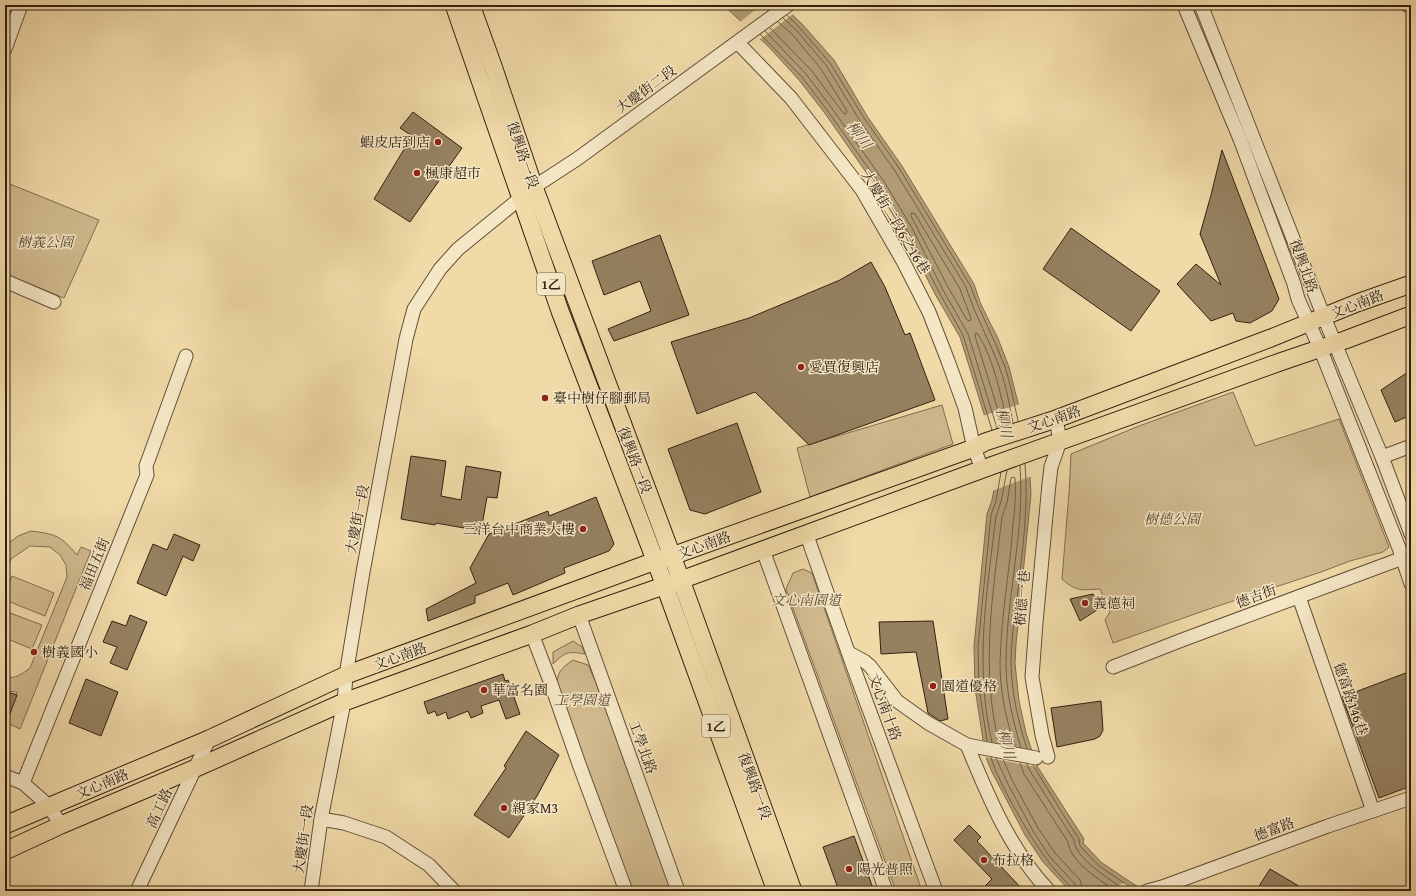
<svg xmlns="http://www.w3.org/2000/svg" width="1416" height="896" viewBox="0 0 1416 896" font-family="'Gentium Book Plus','Noto Serif TC',serif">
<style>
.green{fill:#d0ba8e;stroke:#826d50}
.water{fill:#b09b75;stroke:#7e6a4d}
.pier{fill:#f0daa8}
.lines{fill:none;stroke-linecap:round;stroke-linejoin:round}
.shore{stroke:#725e43;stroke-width:1}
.building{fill:#958160;stroke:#332011}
.minor-casing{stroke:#624e37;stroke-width:15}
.major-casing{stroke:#332011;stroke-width:19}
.minor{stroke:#f5e7c6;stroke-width:13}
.major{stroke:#f0daa8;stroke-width:17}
.poi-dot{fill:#8f2418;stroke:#f5e7c6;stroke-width:1.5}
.labels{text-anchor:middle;stroke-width:3;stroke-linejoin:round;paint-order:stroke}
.shield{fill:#f5e7c6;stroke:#6d5c47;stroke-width:1}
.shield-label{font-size:13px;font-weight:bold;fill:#332011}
.street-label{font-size:14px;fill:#332011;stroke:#f5e7c6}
.poi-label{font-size:14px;fill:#332011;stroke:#f5e7c6;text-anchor:start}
.park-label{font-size:14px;font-style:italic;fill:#5a4630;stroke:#f5e7c6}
.water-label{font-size:15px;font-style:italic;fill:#5f4b34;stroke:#f5e7c6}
</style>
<rect width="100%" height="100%" fill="#f0daa8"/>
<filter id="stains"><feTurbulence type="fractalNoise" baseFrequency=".005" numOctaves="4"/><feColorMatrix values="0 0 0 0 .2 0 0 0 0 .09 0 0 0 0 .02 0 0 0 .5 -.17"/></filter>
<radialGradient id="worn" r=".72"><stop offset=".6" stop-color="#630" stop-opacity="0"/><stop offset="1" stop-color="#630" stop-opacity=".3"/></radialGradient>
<g class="green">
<polygon points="5,182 99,220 64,298 5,274"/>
<path d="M 1233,392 L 1255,446 L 1339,419 L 1389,547 L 1383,552 L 1350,561 L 1321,572 L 1209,609 L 1113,643 L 1105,620 L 1110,612 L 1100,589 C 1082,590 1076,592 1062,579 L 1069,493 L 1071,454 L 1139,426 Z"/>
<polygon points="942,405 953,444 810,497 797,448"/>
<path d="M 31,531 C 56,534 61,536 77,555 L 81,547 L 91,551 L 20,729 L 5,722 L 17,692 L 5,691 L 5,677 C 16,679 22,674 30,668 L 67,577 L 66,565 L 60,555 L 50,547 L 30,546 L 11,559 L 5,575 L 5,546 L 18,536 Z"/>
<polygon points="803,569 812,573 922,891 896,891 786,589 793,573"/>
<polygon points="12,576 54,593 45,616 5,600 5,594"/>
<polygon points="5,611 42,625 32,649 5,638"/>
<path d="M 573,641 L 582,647 L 585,654 C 568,651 565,652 553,664 L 553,652 Z"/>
<path d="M 573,660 L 588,665 L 598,687 L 671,891 L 632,891 L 557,688 C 557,672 560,669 573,660 Z"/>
</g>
<polygon class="water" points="723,5 782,5 802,24 834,60 867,116 902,166 974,284 980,302 990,323 997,336 1009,367 1028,443 1031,494 1016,644 1015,663 1019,701 1026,733 1037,766 1084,839 1083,843 1102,863 1144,891 1070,891 1043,862 1025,835 992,772 987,760 983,740 975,688 974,646 987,514 992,500 998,467 985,417 960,337 935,294 904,233 877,188 824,112 799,80 768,46"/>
<g class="pier">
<polygon points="761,5 785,5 793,14 758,41 739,23"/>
<polygon points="1020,404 1030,443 1032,476 992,491 996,467 982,416"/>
<polygon points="981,740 1032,750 1036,767 985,757"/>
<polygon points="1125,883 1140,891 1099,891"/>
</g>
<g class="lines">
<g class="shore">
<path d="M 787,15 L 799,27 L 830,63 L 864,118 L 899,168 L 970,285 C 980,314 995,339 1005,367 C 1011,385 1014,403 1018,421"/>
<path d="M 783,18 L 796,30 L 826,65 L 860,121 L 895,171 L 966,287 C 975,316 990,341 1000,369 C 1007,387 1009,405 1013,423"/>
<polyline points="770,28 811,70 844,114 846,114 847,111 821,69 792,34 778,22"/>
<polyline points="765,31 806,74 831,107 885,183 912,228 943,290 968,334 997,428"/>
<polyline points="760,34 802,77 827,110 881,186 907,230 939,292 963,335 992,430"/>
<polygon points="912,213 915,214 960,289 971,318 970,321 967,320 948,287 911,216"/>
<path d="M 1003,426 L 975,336 L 976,333 L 978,334 C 995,362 1000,394 1008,425"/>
<path d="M 1025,464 C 1029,508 1022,553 1017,598 C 1014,620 1011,643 1011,665 C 1012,694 1018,721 1027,749"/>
<path d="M 1020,466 C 1025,532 1006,597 1006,664 C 1006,692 1013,721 1021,748"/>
<polyline points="987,741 979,688 978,646 991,515 996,501 1001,472"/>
<path d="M 992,742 C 974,667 987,591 996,516 L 1001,502 L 1007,470"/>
<path d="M 999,743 C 980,669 993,592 1002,517 L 1007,503 L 1011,478 L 1014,477 L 1015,478 C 1016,494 1015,509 1013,524 C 1010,570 1001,616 1000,663 C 1000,691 1006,720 1015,746"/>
<path d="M 991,757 C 995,773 1004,787 1011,802 C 1030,835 1043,859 1071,887 L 1072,891"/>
<polyline points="996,758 1008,784 1033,831 1050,857 1075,884 1077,891"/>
<polyline points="1003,759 1013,782 1038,828 1055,853 1080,880 1083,891"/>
<path d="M 1020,763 L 1024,774 L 1068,842 C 1070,862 1100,880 1116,891"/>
<path d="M 1027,764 L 1030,771 L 1074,840 C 1075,859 1112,881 1127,891"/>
<polyline points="1033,765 1064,816 1079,839 1080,846 1099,866 1136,891"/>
</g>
</g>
<g class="building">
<polygon points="413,112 462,148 410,222 374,199 412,136 400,128"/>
<polygon points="1222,150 1279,299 1272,311 1250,323 1236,321 1233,313 1211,321 1177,284 1196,264 1221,285 1200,234 1211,195"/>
<polygon points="1071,228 1160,291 1131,331 1043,269"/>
<polygon points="660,235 689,315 614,341 608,329 651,311 640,281 604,295 592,261"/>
<polygon points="871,262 885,287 905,335 910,333 935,400 809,445 755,392 697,414 671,342 749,318 840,280"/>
<polygon points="1411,370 1411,399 1408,401 1411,408 1411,415 1395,422 1381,390"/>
<polygon points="737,423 761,492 705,514 690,510 668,449"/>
<polygon points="411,456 446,461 441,496 461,500 466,466 501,472 497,498 487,497 481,531 436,523 435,525 401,519"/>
<polygon points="596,497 614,544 609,551 564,568 565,573 513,595 508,583 475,596 475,603 428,621 426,609 476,583 470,568 489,534 548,511 549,516"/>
<polygon points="174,534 200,545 193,561 183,556 166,596 137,583 153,544 167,550"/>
<polygon points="1093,594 1100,608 1080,621 1070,599"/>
<polygon points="130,615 147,622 127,670 110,663 117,647 103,642 112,621 126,626"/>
<polygon points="933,621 948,719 940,721 928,713 916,652 881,654 879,622"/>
<polygon points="1411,671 1411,786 1379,798 1342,697"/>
<polygon points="503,674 505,681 508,680 520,714 506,719 499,700 481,706 483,713 471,718 468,711 448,719 446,712 437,716 435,711 428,714 424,702"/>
<polygon points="86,679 118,692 101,736 69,723"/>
<polygon points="5,691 17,695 6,724 5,724"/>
<polygon points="1101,701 1103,730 1100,736 1095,739 1057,747 1051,708"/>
<polygon points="526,731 559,755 537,796 509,838 474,815 506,768 504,766"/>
<polygon points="969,825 981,837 977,841 1024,891 990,891 985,886 992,879 954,840"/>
<polygon points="854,836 874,891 839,891 823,847"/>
<polygon points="1270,869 1292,882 1307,891 1256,891"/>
</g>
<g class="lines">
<g class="minor-casing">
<g id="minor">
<polyline points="1184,5 1240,139 1294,284 1298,299 1320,348 1399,548 1411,584"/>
<polyline points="1201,5 1324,317 1382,457 1411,534"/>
<polyline points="1407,5 1411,6"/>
<polyline points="738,43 791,98 862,190 903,261 929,312 948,361 965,408 974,448 982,469"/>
<polyline points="5,49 21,5"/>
<polyline points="5,281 54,302"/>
<polyline points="1382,457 1411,446"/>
<polyline points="806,533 853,666 936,891"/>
<polyline points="763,550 886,891"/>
<polyline points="1299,597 1373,811"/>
<polyline points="579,615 678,891"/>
<polyline points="532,634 550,681 579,764 626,891"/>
<polyline points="849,653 864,661 870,666 897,701 928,723 967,745 1036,758"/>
<polyline points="1113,667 1182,640 1411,555"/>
<path d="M 967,745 C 988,796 1010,850 1049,891"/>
<polyline points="1048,757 1042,735 1032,677 1036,623 1049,484 1051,467 1060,441 1056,419"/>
<polyline points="5,776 23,783 49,806 61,825"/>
<polyline points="23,783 147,475 146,466 186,356"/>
<polyline points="321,819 344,823 386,837 429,865 454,891"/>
<polyline points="137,891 209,739"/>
<polyline points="311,891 321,819 344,702 346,675 363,572 406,339 414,309 440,269 458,249 534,187 577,159 788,5"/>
<polyline points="1147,891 1162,887 1328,826 1411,798"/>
</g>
</g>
<g class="major-casing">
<g id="major">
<polyline points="454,5 560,311 665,586 776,891"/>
<polyline points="471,5 493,66 534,187 681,580 793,891"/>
<polyline points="5,825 209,739 346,675 655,561 672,556 974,448 985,442 1056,419 1271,338 1357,303 1411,284"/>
<polyline points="5,851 61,825 196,768 344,702 532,634 579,615 681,580 991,466 1280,362 1345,340 1411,315"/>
</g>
</g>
<use href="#minor" class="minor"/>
<use href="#major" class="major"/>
</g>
<g class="poi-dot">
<circle cx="438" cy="142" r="4"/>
<circle cx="417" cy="173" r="4"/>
<circle cx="801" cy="367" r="4"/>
<circle cx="545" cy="398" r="4"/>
<circle cx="583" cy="529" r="4"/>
<circle cx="1085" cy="603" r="4"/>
<circle cx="34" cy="652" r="4"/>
<circle cx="933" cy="686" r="4"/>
<circle cx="484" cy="690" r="4"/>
<circle cx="504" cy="808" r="4"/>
<circle cx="984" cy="860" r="4"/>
<circle cx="849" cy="869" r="4"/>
</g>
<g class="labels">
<g class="shield">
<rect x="537" y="273" width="28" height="22" rx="3"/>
<rect x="702" y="715" width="28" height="22" rx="3"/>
</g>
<g class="shield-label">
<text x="551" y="289">1乙</text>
<text x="716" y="731">1乙</text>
</g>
<g class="street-label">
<text transform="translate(646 89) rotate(-36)" y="5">大慶街二段</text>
<text transform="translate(523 155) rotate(71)" y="5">復興路一段</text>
<text transform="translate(896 222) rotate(59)" y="5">大慶街二段6之16巷</text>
<text transform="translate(1304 266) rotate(70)" y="5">復興北路</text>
<text transform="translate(1357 304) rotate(-21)" y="5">文心南路</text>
<text transform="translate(1054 419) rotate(-19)" y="5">文心南路</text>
<text transform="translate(635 460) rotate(69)" y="5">復興路一段</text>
<text transform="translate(357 519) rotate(-79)" y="5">大慶街一段</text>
<text transform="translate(704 545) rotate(-20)" y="5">文心南路</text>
<text transform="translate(94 564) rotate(-68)" y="5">福田五街</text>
<text transform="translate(1256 596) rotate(-20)" y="5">德吉街</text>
<text transform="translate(1022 598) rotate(-85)" y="5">樹德一巷</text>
<text transform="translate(400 656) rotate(-20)" y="5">文心南路</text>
<text transform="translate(1351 699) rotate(71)" y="5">德富路146巷</text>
<text transform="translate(885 707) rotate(70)" y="5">文心南十路</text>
<text transform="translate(643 747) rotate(70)" y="5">工學北路</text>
<text transform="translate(102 784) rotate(-23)" y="5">文心南路</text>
<text transform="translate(755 786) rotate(70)" y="5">復興路一段</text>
<text transform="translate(159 808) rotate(-65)" y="5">高工路</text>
<text transform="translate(1274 829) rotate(-20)" y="5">德富路</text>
<text transform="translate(303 839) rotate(-82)" y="5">大慶街一段</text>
</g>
<g class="poi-label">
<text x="430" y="147" text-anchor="end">蝦皮店到店</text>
<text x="425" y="178">楓康超市</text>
<text x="809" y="372">愛買復興店</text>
<text x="553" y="403">臺中樹仔腳郵局</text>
<text x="575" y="534" text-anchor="end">三洋台中商業大樓</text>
<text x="1093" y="608">義德祠</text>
<text x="42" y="657">樹義國小</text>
<text x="941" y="691">園道優格</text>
<text x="492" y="695">華富名園</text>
<text x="512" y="813">親家M3</text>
<text x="992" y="865">布拉格</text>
<text x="857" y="874">陽光普照</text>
</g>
<g class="park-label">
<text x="45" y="247">樹義公園</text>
<text x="1172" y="524">樹德公園</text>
<text x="806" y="605">文心南園道</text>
<text x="582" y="705">工學園道</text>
</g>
<g class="water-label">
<text transform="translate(859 135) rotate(53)" y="5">柳川</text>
<text transform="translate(1004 423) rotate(78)" y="5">柳川</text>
<text transform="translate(1006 744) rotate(76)" y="5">柳川</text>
</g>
</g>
<rect width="1416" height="896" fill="none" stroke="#f0daa8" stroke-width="20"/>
<rect x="6" y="6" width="1404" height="884" fill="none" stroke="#332011" stroke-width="2"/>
<rect x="10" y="10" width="1396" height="876" fill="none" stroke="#332011"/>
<rect width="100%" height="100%" filter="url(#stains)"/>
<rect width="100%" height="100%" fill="url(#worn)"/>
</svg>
